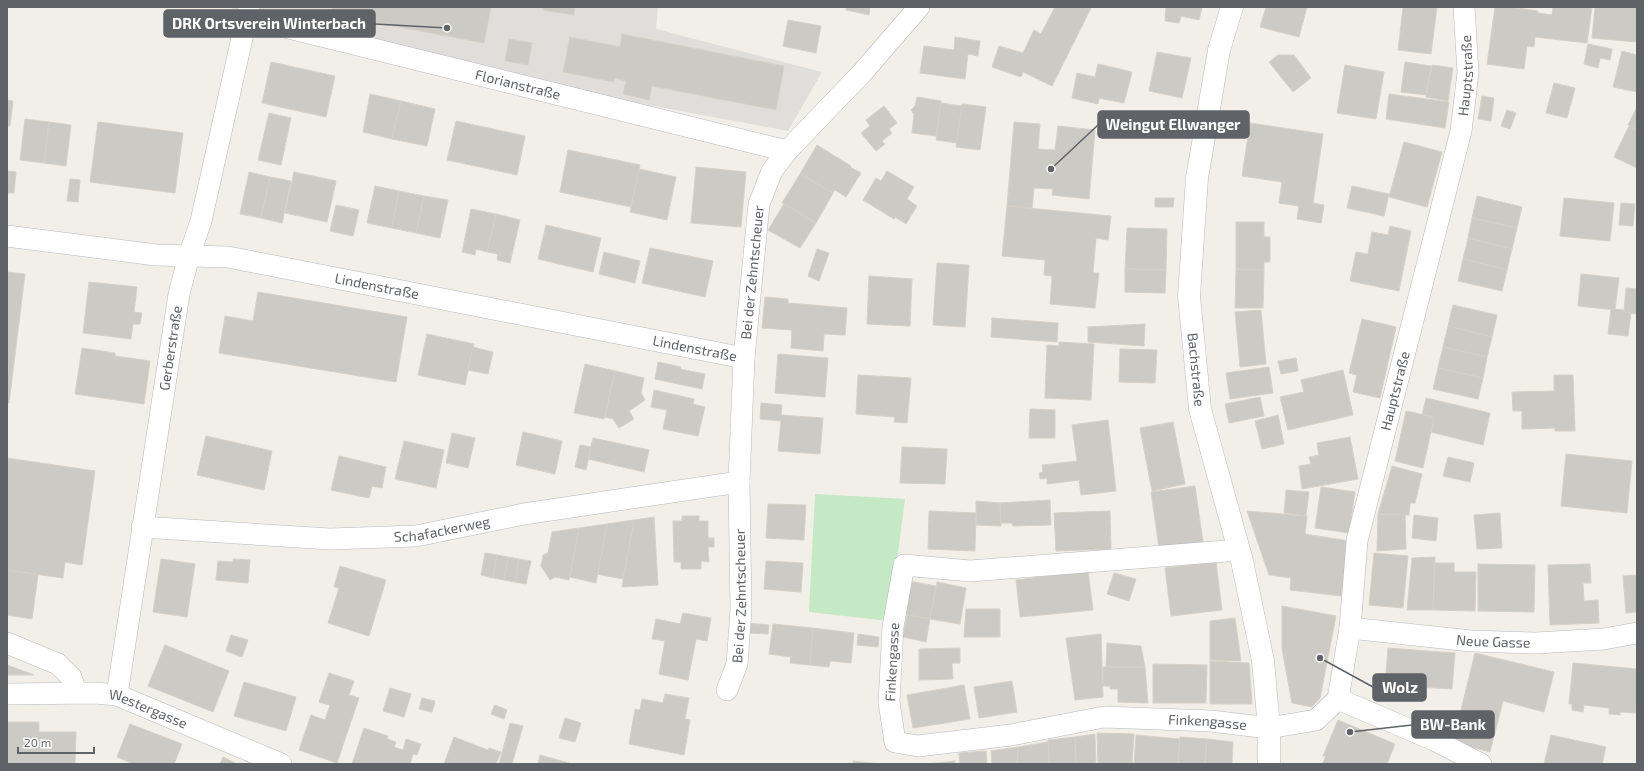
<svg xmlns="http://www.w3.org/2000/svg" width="1644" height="771" viewBox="0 0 1644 771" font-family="'Exo 2',sans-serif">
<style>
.industrial{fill:#e0deda}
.green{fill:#c5e8c5}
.building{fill:#cccac5;stroke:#d6d1c6}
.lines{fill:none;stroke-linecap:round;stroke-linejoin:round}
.street-casing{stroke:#b5b8bc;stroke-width:22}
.secondary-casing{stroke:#b6babf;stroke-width:23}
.street{stroke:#fff;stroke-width:21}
.secondary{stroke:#fff;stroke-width:22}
.labels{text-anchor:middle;stroke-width:4;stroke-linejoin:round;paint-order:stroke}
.street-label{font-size:14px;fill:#5f6368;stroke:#fff}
.leader{fill:none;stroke:#5f6368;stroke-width:1.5}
.callout-dot{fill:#5f6368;stroke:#fff;stroke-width:1.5}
.callout{fill:#5f6368;stroke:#5f6368;stroke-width:1.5}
.callout-label{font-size:15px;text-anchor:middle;font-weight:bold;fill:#fff}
</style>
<rect width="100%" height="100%" fill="#f1efe8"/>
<polygon class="industrial" points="233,7 658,7 656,29 822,72 788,131 228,27"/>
<polygon class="green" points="815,494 905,499 889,621 809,612"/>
<g class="building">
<polygon points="333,7 491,7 484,43 331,14"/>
<polygon points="543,7 575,7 574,15 543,10"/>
<polygon points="846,7 870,7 869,15 846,10"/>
<polygon points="1055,7 1091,8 1052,86 1023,72 1021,77 992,67 999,46 1023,53 1034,30 1041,34"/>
<polygon points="1166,7 1202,7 1199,20 1181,16 1179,23 1165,21"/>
<polygon points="1266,7 1307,7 1299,37 1260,27"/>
<polygon points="1437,7 1431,54 1398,50 1403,8"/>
<polygon points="1495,7 1509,7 1538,11 1538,13 1552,15 1553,7 1592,7 1587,43 1535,37 1534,47 1527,46 1524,69 1487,64"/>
<polygon points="1595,7 1637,7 1637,42 1592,38"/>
<polygon points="788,20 821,26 816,53 783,46"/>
<polygon points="622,34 784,66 776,110 652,86 649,100 623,94 626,81 615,78 614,82 563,72 570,37 620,47"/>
<polygon points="955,37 980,41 978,56 968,54 965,79 920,73 924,46 954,50"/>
<polygon points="509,39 532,43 528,65 505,61"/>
<polygon points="1588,44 1612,49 1610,60 1600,58 1598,68 1584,64"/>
<polygon points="1622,51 1637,55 1637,92 1613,87"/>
<polygon points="1157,52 1191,58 1182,98 1149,91"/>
<polygon points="1278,55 1294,55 1311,78 1293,92 1269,62"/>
<polygon points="271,62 335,76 326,117 262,103"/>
<polygon points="1405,62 1431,66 1426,95 1401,92"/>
<polygon points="1098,64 1132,72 1124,103 1099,98 1098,104 1072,98 1077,73 1095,77"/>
<polygon points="1345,65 1384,72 1376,119 1337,113"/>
<polygon points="1432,65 1453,68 1448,101 1426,97"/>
<polygon points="1554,83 1575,88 1567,118 1546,113"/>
<polygon points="370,94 401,101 392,139 363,132"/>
<polygon points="1389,94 1449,102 1445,128 1386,119"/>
<polygon points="1482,96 1494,98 1491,121 1478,119"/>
<polygon points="917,97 941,101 936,136 912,133 914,114 911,110 915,106"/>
<polygon points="7,100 13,101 10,126 7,126"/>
<polygon points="401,101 435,109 427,146 392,139"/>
<polygon points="941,103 962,106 957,143 936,140"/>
<polygon points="962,104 986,107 980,150 956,147"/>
<polygon points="884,106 897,123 889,129 892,133 882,141 885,144 876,151 861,133 870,126 866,120"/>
<polygon points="1637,107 1637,130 1628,125"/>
<polygon points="1507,110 1516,113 1510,129 1501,126"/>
<polygon points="269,113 291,118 281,165 258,160"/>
<polygon points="25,119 49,122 44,163 20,160"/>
<polygon points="456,121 525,136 517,175 447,160"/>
<polygon points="49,122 71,125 66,166 44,163"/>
<polygon points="98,122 183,133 175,193 90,182"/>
<polygon points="1014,122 1040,124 1038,149 1055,150 1058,126 1095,130 1089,199 1052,195 1053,189 1034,188 1032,209 1007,206"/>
<polygon points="1250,123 1323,134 1313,203 1324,205 1321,223 1297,219 1299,206 1279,203 1282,182 1242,176"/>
<polygon points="1629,126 1637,130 1637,168 1614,157"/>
<polygon points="1404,142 1442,152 1427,207 1389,197"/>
<polygon points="817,145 851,166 850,167 861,173 846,197 835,190 833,193 800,174"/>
<polygon points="568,150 640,165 631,207 560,192"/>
<polygon points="696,167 746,172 741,227 691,223"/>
<polygon points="639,169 676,177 667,220 630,212"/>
<polygon points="7,171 16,172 14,193 7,193"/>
<polygon points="887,171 914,187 907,199 917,206 906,224 895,217 894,219 863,200 876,178 881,181"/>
<polygon points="249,172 270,177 261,218 240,214"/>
<polygon points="294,172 336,181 327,222 285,213"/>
<polygon points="800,174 833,193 816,223 782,203"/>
<polygon points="270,177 291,181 282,223 261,218"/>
<polygon points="70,179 80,180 78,202 67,201"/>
<polygon points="375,186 399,191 392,228 367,223"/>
<polygon points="1352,186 1389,194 1384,216 1347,208"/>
<polygon points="399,191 424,196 416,233 392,228"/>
<polygon points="424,196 448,200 440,238 416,233"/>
<polygon points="1477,196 1522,207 1517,228 1472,218"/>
<polygon points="1155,198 1174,198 1173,207 1155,207"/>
<polygon points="1564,198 1614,203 1610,241 1560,236"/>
<polygon points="1621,203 1635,204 1633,226 1619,225"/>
<polygon points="784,204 816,223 800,248 768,230"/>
<polygon points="336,205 359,210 353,236 330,231"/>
<polygon points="1007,206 1111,216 1108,240 1096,238 1093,273 1099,273 1095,308 1050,304 1052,276 1044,275 1045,260 1002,256"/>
<polygon points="471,209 496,214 487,252 476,249 475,255 462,252"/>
<polygon points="496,214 520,220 510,263 497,260 498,254 487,252"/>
<polygon points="1472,218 1517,228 1512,249 1468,238"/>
<polygon points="1236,222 1264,222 1264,237 1270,237 1270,262 1264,262 1264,270 1236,269"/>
<polygon points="546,225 601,238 593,272 538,259"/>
<polygon points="1390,226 1411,231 1399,291 1350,281 1356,252 1368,254 1372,232 1388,235"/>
<polygon points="1127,228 1167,229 1166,270 1125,269"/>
<polygon points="1468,238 1512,249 1507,270 1463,259"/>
<polygon points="650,248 713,261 705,297 642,283"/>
<polygon points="817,249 829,253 819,281 808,276"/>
<polygon points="604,252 640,261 635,283 599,274"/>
<polygon points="1463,259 1507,270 1502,291 1458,281"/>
<polygon points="937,263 969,265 965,327 933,325"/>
<polygon points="1125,269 1166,270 1165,293 1125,292"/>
<polygon points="1236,269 1264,270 1263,308 1235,308"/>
<polygon points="7,272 25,274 9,403 7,403"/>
<polygon points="1581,274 1619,278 1615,310 1578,306"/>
<polygon points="869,276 912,279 910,326 867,324"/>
<polygon points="89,282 137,287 134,312 142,313 140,324 133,324 131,339 83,333"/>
<polygon points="1626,288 1637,289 1637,314 1624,312"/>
<polygon points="258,292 407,317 396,382 219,353 225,316 253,321"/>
<polygon points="765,297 788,299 788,303 847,308 845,335 824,334 823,351 791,348 792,330 762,328"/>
<polygon points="1453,305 1497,315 1492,337 1448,326"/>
<polygon points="1611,309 1624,310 1624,312 1631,313 1628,336 1608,334"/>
<polygon points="1261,310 1266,364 1240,367 1235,312"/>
<polygon points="992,318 1058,323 1057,342 991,337"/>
<polygon points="1362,319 1396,327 1380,398 1353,392 1357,375 1349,373"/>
<polygon points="1145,324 1144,346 1088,342 1088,327"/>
<polygon points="1448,326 1492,337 1487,357 1443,347"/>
<polygon points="427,334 474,344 465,385 418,375"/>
<polygon points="1059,342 1094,344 1091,400 1045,398 1047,345 1059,346"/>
<polygon points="473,347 493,352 488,374 468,370"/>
<polygon points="1443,347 1487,357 1483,378 1438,368"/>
<polygon points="82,348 115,353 115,356 150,361 144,404 75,394"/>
<polygon points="1120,349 1157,350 1155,383 1119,382"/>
<polygon points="778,354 828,358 825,397 775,393"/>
<polygon points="1296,358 1298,371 1281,374 1278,361"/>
<polygon points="658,362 681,367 680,369 705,374 702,389 655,379"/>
<polygon points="585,364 615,371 604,419 574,413"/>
<polygon points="1269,367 1273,393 1230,399 1226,373"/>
<polygon points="1438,368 1483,378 1478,399 1433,389"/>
<polygon points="1343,370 1353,415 1288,430 1280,397 1304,392 1301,380"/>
<polygon points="615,371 644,378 641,393 645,400 629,411 634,419 619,428 613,419 605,417"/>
<polygon points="858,375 911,378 907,423 894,422 895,417 856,414"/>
<polygon points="1554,375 1573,375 1575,431 1555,431 1555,428 1522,429 1522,411 1513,411 1512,392 1554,391"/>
<polygon points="654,390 694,399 693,404 705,407 698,436 663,429 667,410 651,407"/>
<polygon points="1260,397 1264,416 1229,423 1225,404"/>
<polygon points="1426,398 1490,413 1483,445 1431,432 1434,417 1422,415"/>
<polygon points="761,403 782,405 781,415 823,418 820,454 778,451 781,421 760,419"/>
<polygon points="1030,409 1055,410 1055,438 1029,438"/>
<polygon points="1406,411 1434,417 1423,468 1395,461"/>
<polygon points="1278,415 1284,444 1262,449 1255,421"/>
<polygon points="1108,420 1116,491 1081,495 1079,480 1047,484 1047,478 1040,479 1039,473 1043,472 1042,465 1077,461 1072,425"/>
<polygon points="1173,422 1185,484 1152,491 1140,428"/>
<polygon points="523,432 562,441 555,474 516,465"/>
<polygon points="452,433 475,438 468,468 446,463"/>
<polygon points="206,436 272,451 264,490 197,475"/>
<polygon points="1350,437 1358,479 1302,489 1299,466 1311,464 1309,457 1319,455 1317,443"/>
<polygon points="593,438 649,450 644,472 588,459"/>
<polygon points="404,441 444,450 436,488 395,479"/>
<polygon points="580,445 591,447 586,470 575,467"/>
<polygon points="902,447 947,449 945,484 900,483"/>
<polygon points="1566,454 1632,461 1627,513 1561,506"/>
<polygon points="339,456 386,467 382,488 372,486 369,498 331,490"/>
<polygon points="1448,457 1474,463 1470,482 1443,476"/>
<polygon points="7,458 95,471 82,565 65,562 63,578 7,570"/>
<polygon points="1392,466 1422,474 1415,503 1410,503 1409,515 1378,514"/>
<polygon points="1195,486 1203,542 1159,548 1151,492"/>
<polygon points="1321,487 1355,492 1349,533 1315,528"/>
<polygon points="1286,490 1309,492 1306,516 1284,513"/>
<polygon points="1050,500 1051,525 1013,526 1012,523 1001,523 1000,503"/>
<polygon points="976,501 1000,503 1001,526 976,525"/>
<polygon points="768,504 806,505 804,540 766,538"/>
<polygon points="929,511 976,513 975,551 928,549"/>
<polygon points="1110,511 1111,549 1056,551 1054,513"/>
<polygon points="1247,511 1307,516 1305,534 1349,541 1341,596 1290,590 1291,578 1269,575"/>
<polygon points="1500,513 1502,548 1477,549 1474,515"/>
<polygon points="1378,514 1405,515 1406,549 1377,551"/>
<polygon points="1414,515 1438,518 1436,541 1412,538"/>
<polygon points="682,516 699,516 699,521 708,521 708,538 714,538 714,547 708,547 709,562 701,561 701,569 681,569 681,562 674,562 673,521 682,521"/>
<polygon points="654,517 658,585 622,587 634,520"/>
<polygon points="634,520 623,579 597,574 607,524"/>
<polygon points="607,524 596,583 570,577 579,528"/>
<polygon points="579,528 569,580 555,577 550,580 541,566 543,555 548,553 552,532"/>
<polygon points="485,553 497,555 493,578 481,575"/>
<polygon points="1374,553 1408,556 1403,608 1369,605"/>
<polygon points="497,555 508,557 504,580 493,578"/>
<polygon points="508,557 519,559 515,582 504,580"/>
<polygon points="1435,557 1433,610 1407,610 1412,558"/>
<polygon points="161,559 195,564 187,617 153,612"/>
<polygon points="233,559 250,560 248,583 216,580 218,561 233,562"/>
<polygon points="519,559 531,561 526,584 515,582"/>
<polygon points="766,561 803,563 801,592 764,589"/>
<polygon points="1216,562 1222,610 1171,616 1165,568"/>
<polygon points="1435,563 1454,563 1454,572 1476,572 1475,611 1433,610"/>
<polygon points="1478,564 1535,565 1534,612 1478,611"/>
<polygon points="1590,564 1591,583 1583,583 1584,601 1598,600 1599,623 1550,625 1548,565"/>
<polygon points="340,566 386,580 369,636 328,623 339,588 334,587"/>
<polygon points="7,570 38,575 32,619 7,615"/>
<polygon points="1088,571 1093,610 1020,617 1016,580"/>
<polygon points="1114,573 1136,579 1129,601 1107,594"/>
<polygon points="1637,575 1637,612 1626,613 1623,576"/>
<polygon points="908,581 936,586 930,619 902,614"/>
<polygon points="937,582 966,588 960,624 930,619"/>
<polygon points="1282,606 1336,616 1320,698 1312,707 1292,703 1282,649"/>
<polygon points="966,609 1000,609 1000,637 964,637"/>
<polygon points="683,613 711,618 707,641 696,639 688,680 659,674 665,641 652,639 656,619 680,624"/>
<polygon points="907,615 930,619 926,642 903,637"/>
<polygon points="1235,618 1241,661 1210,660 1210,621"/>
<polygon points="748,623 769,625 768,634 747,633"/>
<polygon points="773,624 813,628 810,665 790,663 791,657 769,654"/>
<polygon points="813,628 854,633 851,663 830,661 829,667 810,665"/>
<polygon points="858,634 879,637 878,647 857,645"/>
<polygon points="1101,634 1103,697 1075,700 1066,638"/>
<polygon points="231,635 248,640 242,657 226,651"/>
<polygon points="1107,643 1141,646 1145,667 1106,667"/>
<polygon points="165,645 229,671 213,712 148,686"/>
<polygon points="960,648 960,663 952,663 953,679 919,680 919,649"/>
<polygon points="1388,648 1455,653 1452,689 1385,685"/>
<polygon points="1475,653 1554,672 1544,712 1503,701 1490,752 1453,742"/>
<polygon points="1210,661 1249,663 1252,704 1210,704"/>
<polygon points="1573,663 1637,669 1636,713 1620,712 1620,715 1609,714 1609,708 1584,705 1583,712 1572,710 1572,704 1569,704"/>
<polygon points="1153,664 1207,665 1206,703 1153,703"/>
<polygon points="7,665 34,675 7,675"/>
<polygon points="1103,667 1145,667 1148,703 1118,702 1118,689 1110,689 1110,686 1103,686"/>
<polygon points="329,673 354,681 349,695 359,698 337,763 299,750 311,715 325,720 330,705 319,702"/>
<polygon points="1012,681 1017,712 979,718 974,687"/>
<polygon points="244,682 296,697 286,731 234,716"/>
<polygon points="964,685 970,719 913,728 907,695"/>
<polygon points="390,688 411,694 404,717 383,711"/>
<polygon points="665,694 689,698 685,719 690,720 684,755 629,744 635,709 640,710 642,699 663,703"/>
<polygon points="422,698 435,701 432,712 419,709"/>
<polygon points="495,705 507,710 504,719 491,714"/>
<polygon points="565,718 581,723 575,742 559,738"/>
<polygon points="1338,720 1395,744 1387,764 1322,764 1326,756 1323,756"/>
<polygon points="7,722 39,722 39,732 76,732 75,764 7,764"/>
<polygon points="510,723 523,726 512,764 499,764"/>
<polygon points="130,724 182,744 174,764 133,764 117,757"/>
<polygon points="364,728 388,736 387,739 396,742 394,747 403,750 406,739 421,744 417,755 413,754 410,764 352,764"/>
<polygon points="1097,733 1134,734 1132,764 1098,764"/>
<polygon points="1095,734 1096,764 1076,764 1075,737"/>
<polygon points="1136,735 1180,739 1178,764 1134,764"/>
<polygon points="1551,735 1606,747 1602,764 1544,764"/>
<polygon points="454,737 488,750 489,748 501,752 496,764 444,764"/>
<polygon points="1075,737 1076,764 1049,764 1048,740"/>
<polygon points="1180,737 1207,739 1205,764 1178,764"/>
<polygon points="1207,739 1233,742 1232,764 1205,764"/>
<polygon points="1048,742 1049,764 1017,764 1018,747"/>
<polygon points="1018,747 1017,764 992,764 991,751"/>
<polygon points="986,751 987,764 960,764 959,753"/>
<polygon points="540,755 569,763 568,764 538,764"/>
<polygon points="223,757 237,764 220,764"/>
<polygon points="853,761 880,764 853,764"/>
<polygon points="955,761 955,764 927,764"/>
</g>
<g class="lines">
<g class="street-casing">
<g id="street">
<path id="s1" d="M 248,18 L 787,151"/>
<path id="s2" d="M 7,236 L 156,255 L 228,257 L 744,358"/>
<path id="s3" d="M 142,527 L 330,539 L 416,536 L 524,514 L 739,482"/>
<path id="s4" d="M 1239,550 L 970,571 L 904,565 L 893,627 L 889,702 L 895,742 L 918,746 L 1011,735 L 1104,717 L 1211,721 L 1269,728 L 1316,720 L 1338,699 L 1350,628 L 1357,541 L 1461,131 L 1468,73 L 1464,7"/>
<path id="s5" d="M 1350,628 L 1471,641 L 1536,643 L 1604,639 L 1637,633"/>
<polyline points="7,643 58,664 71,677 76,692"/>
<path id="s6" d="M 727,690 L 737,664 L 741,610 L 739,482 L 744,358 L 759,204 L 772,171 L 787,151 L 862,73 L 919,7"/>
<path id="s7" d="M 7,694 L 95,693 L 117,695 L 281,764"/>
<path id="s8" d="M 117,695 L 179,294 L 189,256 L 201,221 L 249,7"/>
<polyline points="1338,699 1434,740 1481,764"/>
</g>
</g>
<g class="secondary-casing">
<g id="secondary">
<path id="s9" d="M 1232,7 L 1219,50 L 1197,178 L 1189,296 L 1200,409 L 1242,561 L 1263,661 L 1269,728 L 1269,764"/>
</g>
</g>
<use href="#street" class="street"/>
<use href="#secondary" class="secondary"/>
</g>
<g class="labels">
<g class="street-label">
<text dy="5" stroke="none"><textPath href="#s4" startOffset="1608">Hauptstraße</textPath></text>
<text dy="5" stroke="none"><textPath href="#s1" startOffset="278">Florianstraße</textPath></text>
<text dy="5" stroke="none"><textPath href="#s6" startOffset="420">Bei der Zehntscheuer</textPath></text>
<text dy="5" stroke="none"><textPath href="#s2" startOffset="374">Lindenstraße</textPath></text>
<text dy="5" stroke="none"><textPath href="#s8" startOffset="351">Gerberstraße</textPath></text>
<text dy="5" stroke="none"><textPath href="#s2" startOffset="698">Lindenstraße</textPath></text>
<text dy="5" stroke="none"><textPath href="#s9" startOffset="367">Bachstraße</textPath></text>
<text dy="5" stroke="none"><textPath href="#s4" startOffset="1284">Hauptstraße</textPath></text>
<text dy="5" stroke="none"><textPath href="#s3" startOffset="301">Schafackerweg</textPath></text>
<text dy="5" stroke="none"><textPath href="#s6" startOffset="96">Bei der Zehntscheuer</textPath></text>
<text dy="5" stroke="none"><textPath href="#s5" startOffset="144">Neue Gasse</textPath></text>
<text transform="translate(892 662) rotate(-87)" y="5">Finkengasse</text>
<text dy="5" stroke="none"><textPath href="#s7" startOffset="144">Westergasse</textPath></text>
<text dy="5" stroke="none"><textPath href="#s4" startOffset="830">Finkengasse</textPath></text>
</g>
</g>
<path class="leader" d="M447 28L375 24M1051 169L1098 125M1320 658L1373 687M1350 732L1412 725"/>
<g class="callout-dot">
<circle cx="447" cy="28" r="4"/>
<circle cx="1051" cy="169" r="4"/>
<circle cx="1320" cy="658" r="4"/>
<circle cx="1350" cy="732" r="4"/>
</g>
<g class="callout">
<rect x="164" y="10" width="211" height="27" rx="4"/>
<rect x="1098" y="111" width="151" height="27" rx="4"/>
<rect x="1373" y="674" width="53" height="27" rx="4"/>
<rect x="1412" y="711" width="82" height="27" rx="4"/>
</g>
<g class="callout-label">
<text x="269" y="29">DRK Ortsverein Winterbach</text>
<text x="1173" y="130">Weingut Ellwanger</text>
<text x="1400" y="693">Wolz</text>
<text x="1453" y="730">BW-Bank</text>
</g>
<rect width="1644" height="771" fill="none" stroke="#5f6368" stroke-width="16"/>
<path d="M18 747v6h76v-6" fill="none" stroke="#5f6368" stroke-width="2"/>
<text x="24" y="747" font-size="12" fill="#5f6368" stroke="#ffffff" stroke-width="3" paint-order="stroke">20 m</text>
</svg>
